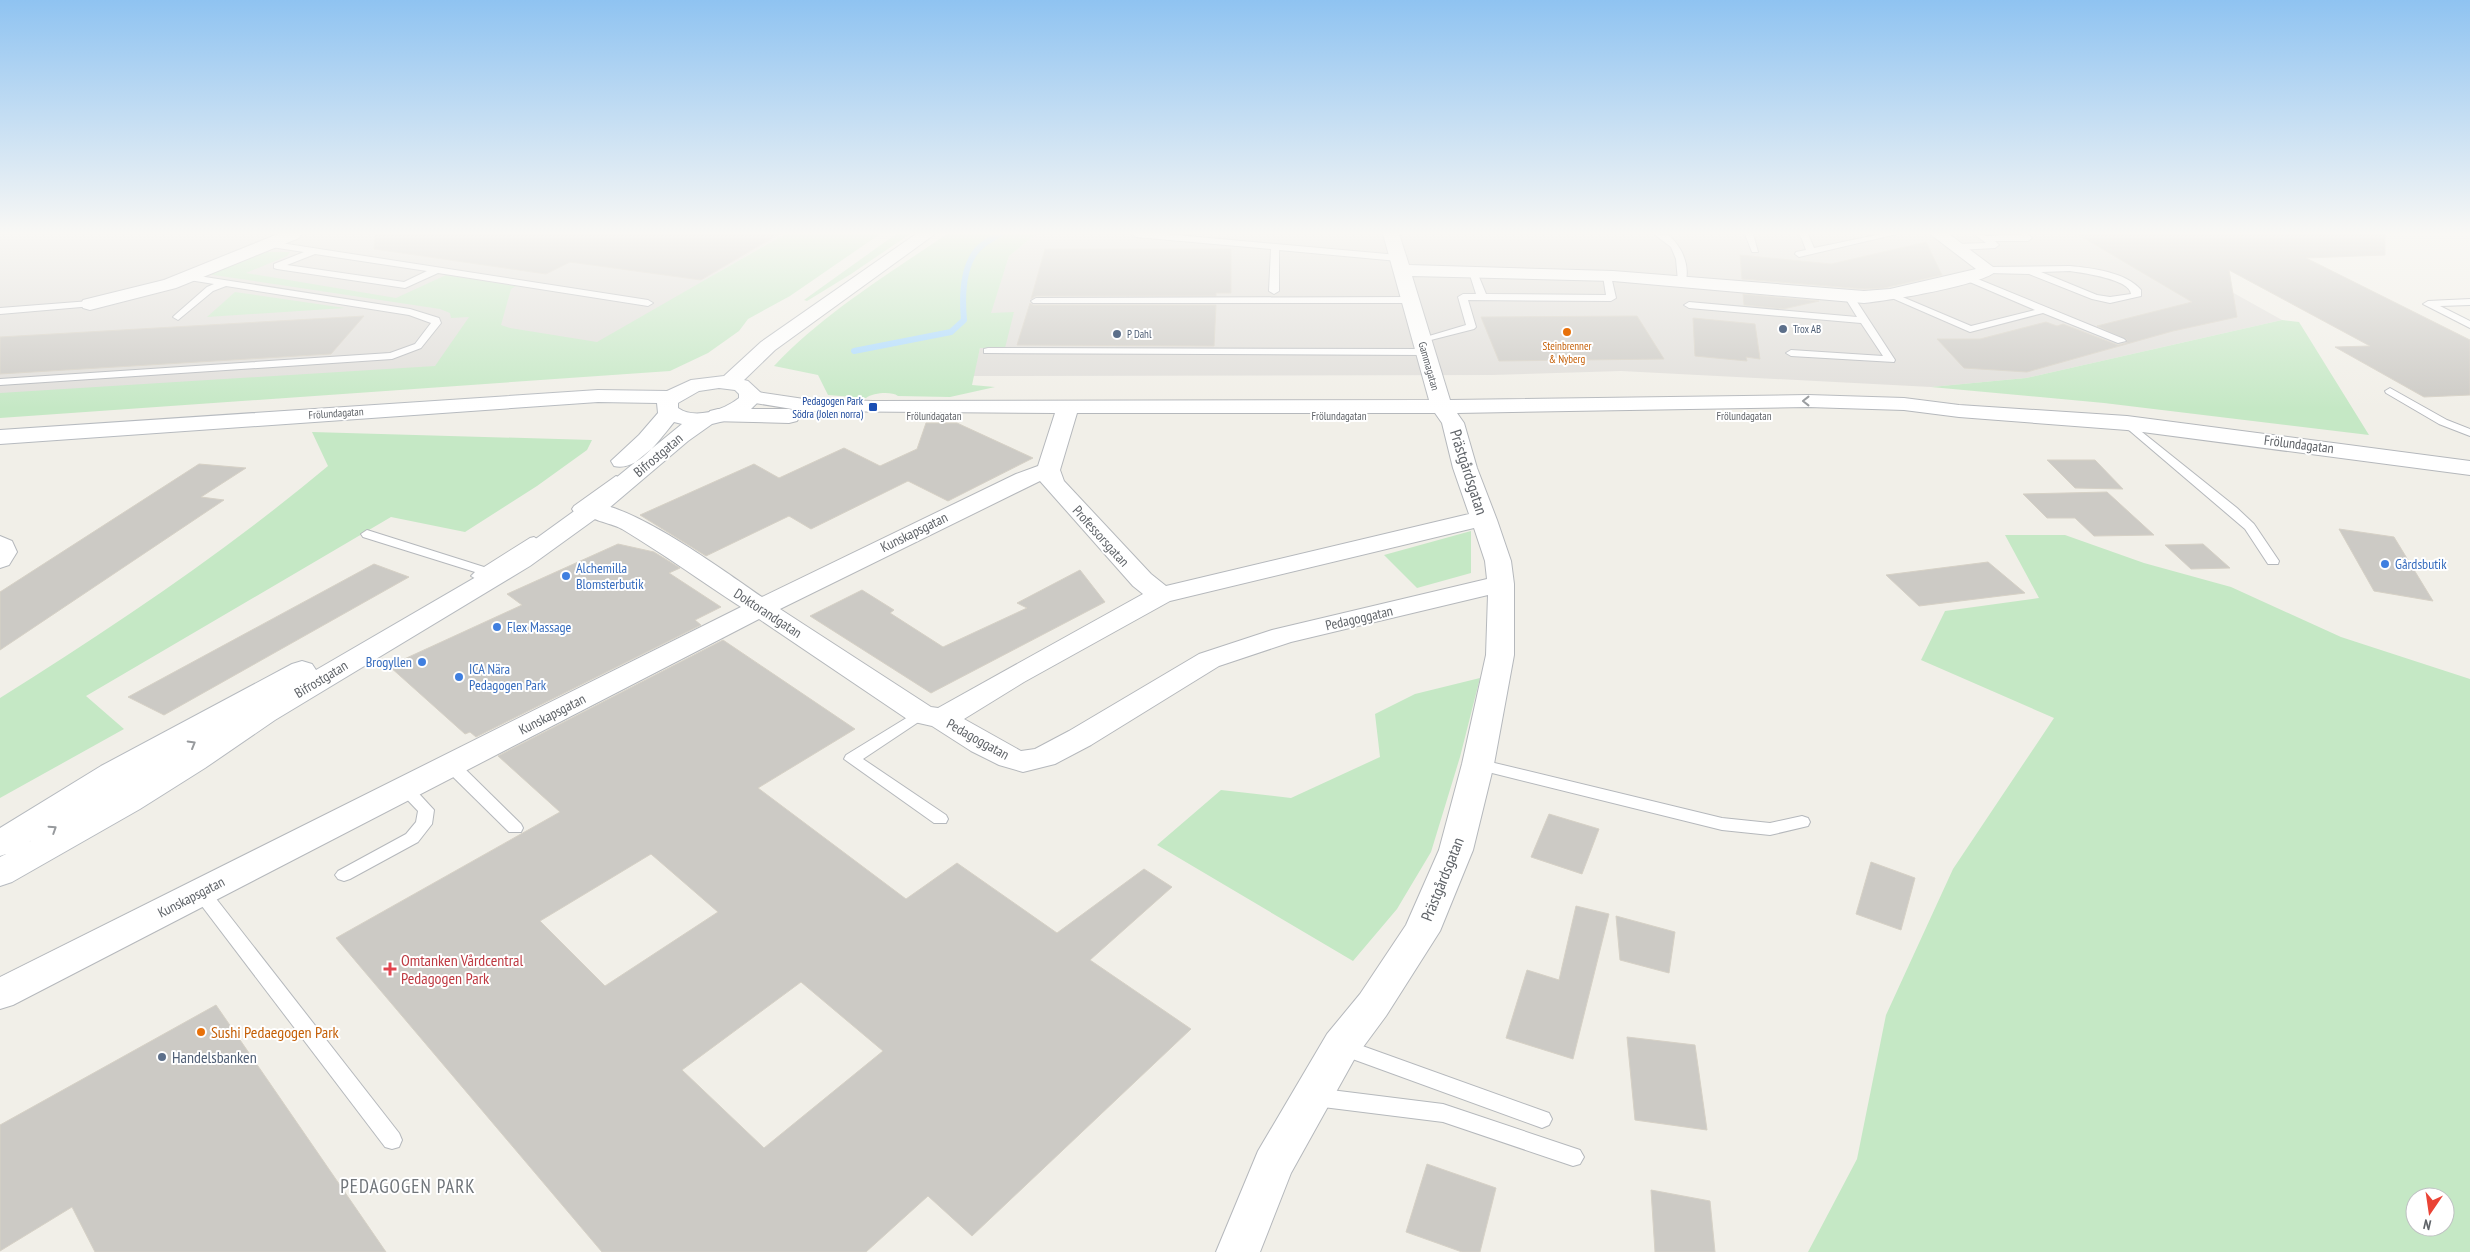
<svg xmlns="http://www.w3.org/2000/svg" width="2470" height="1252" viewBox="0 0 2470 1252" font-family="'PT Sans Narrow',sans-serif">
<style>
.industrial{fill:#e0deda}
.green{fill:#c5e8c5;fill-rule:evenodd}
.lines{fill:none;stroke-linecap:round;stroke-linejoin:round}
.stream{stroke:#aadaff;stroke-width:6}
.building{fill:#cccac5;stroke:#d6d1c6;fill-rule:evenodd}
.lane-casing{stroke:#b5b8bc;stroke-width:2}
.street-casing{stroke:#b5b8bc;stroke-width:2}
.secondary-casing{stroke:#b6babf;stroke-width:2}
.lane{fill:#fff;fill-rule:evenodd}
.street{fill:#fff;fill-rule:evenodd}
.secondary{fill:#fff;fill-rule:evenodd}
.oneway{stroke:#979a9d}
.service-dot{fill:#5c6f8a;stroke:#fff;stroke-width:2}
.food-dot{fill:#e8710a;stroke:#fff;stroke-width:2}
.transit-dot{fill:#1a4fb4;stroke:#fff;stroke-width:2}
.shop-dot{fill:#3f7fe0;stroke:#fff;stroke-width:2}
.health-dot{fill:#e0444e;stroke:#fff;stroke-width:2}
.labels{text-anchor:middle;stroke-width:4;stroke-linejoin:round;paint-order:stroke}
.far-service-label{font-size:11px;fill:#4e5e75;stroke:#fff;text-anchor:start}
.far-food-label{font-size:11px;fill:#c56008;stroke:#fff}
.far-street-label{font-size:11px;fill:#5f6368;stroke:#fff}
.far-transit-label{font-size:11px;fill:#164399;stroke:#fff;text-anchor:end}
.street-label{font-size:14px;fill:#5f6368;stroke:#fff}
.shop-label{font-size:14px;fill:#366cbe;stroke:#fff;text-anchor:start}
.near-street-label{font-size:16px;fill:#5f6368;stroke:#fff}
.near-health-label{font-size:16px;fill:#be3a42;stroke:#fff;text-anchor:start}
.near-food-label{font-size:16px;fill:#c56008;stroke:#fff;text-anchor:start}
.near-service-label{font-size:16px;fill:#4e5e75;stroke:#fff;text-anchor:start}
.near-quarter-label{font-size:19px;letter-spacing:1px;fill:#70757a;stroke:#fff}
</style>
<rect width="100%" height="100%" fill="#f1efe8"/>
<g class="industrial">
<polygon points="0,234 784,234 714,275 600,371 0,414"/>
<polygon points="1036,234 2128,234 2282,320 2026,378 1931,387 1621,371 1492,375 973,376 980,348 1014,313 990,313 1009,256"/>
</g>
<g class="green">
<polygon points="785,234 880,234 790,296 748,319 739,331 708,353 670,371 0,418 0,393 435,366 469,317 451,318 450,313 440,309 207,274 255,255 267,252 290,252 287,256 246,273 396,298 446,275 516,286 511,289 501,325 510,328 597,342"/>
<polygon points="896,234 910,234 851,274 807,301 804,300"/>
<path d="M 947,234 L 1036,234 L 1009,256 L 991,313 L 1014,312 L 1005,348 L 980,348 L 972,385 L 995,387 L 950,397 L 898,396 C 891,391 873,393 866,398 L 828,395 L 818,375 L 774,366 C 824,313 887,275 947,234 Z"/>
<polygon points="235,292 345,308 207,317"/>
<polygon points="2282,320 2299,322 2369,435 2104,403 1931,387 2026,378"/>
<path d="M 312,432 L 592,440 L 587,450 L 537,486 L 465,532 L 391,517 L 86,696 L 124,729 L 0,798 L 0,698 C 114,626 224,553 328,466 Z"/>
<polygon points="1471,531 1471,573 1417,588 1384,555"/>
<path d="M 2005,535 L 2065,535 L 2144,563 L 2231,587 L 2341,637 L 2470,679 L 2470,1252 L 1808,1252 L 1857,1159 L 1886,1015 L 1953,869 L 2054,718 L 1921,660 L 1945,611 L 2039,598 ZM 2415,1197 L 2445,1197 L 2445,1227 L 2415,1227 Z"/>
<polygon points="1480,678 1460,757 1431,852 1397,909 1353,961 1157,845 1221,790 1291,798 1380,757 1375,714 1415,694"/>
</g>
<g class="lines">
<path class="stream" d="M 854,351 L 951,332 L 964,320 C 962,298 962,268 977,250 C 983,243 992,239 1000,234"/>
</g>
<g class="building">
<polygon points="375,234 779,234 701,280 570,262 546,274 374,249"/>
<polygon points="2077,234 2385,234 2385,255 2306,258 2470,340 2470,395 2424,397 2335,347 2370,346 2229,270 2237,317 2173,331 2027,372 1964,368 1937,339 1980,339 2046,322 2057,326 2063,324 2118,345 2126,343 2127,340 2097,326 2192,302"/>
<polygon points="1926,242 1942,275 1884,288 1864,289 1742,279 1740,255 1831,264"/>
<polygon points="1045,249 1231,249 1231,293 1216,293 1216,296 1036,296 1031,299"/>
<polygon points="1743,294 1819,301 1783,309 1744,305"/>
<polygon points="1030,303 1033,305 1216,305 1214,346 1017,345"/>
<polygon points="364,316 331,354 0,374 0,337"/>
<polygon points="1637,316 1664,359 1499,361 1481,317"/>
<polygon points="1693,318 1755,324 1760,359 1746,357 1747,361 1695,356"/>
<polygon points="926,423 957,423 1033,458 948,501 908,481 811,529 789,516 706,556 640,515 754,464 779,478 844,448 880,466 917,449"/>
<polygon points="2047,460 2095,460 2123,489 2075,488"/>
<polygon points="199,464 246,468 201,497 224,500 0,650 0,592"/>
<polygon points="2107,492 2154,535 2094,536 2075,518 2047,518 2023,494"/>
<polygon points="2339,529 2394,537 2433,601 2374,591"/>
<polygon points="618,544 654,552 680,568 669,573 721,607 695,620 701,625 476,737 470,732 465,734 389,666 522,605 507,594"/>
<polygon points="2203,544 2230,568 2191,569 2165,545"/>
<polygon points="1988,562 2025,593 1919,606 1886,575"/>
<polygon points="374,564 409,577 164,715 128,697"/>
<polygon points="1080,570 1105,602 931,693 810,616 862,590 894,610 890,613 943,647 1027,608 1017,603"/>
<path d="M 723,640 L 855,729 L 758,788 L 906,899 L 957,863 L 1057,933 L 1144,869 L 1172,887 L 1090,960 L 1191,1029 L 972,1236 L 928,1196 L 866,1252 L 602,1252 L 336,938 L 560,812 L 498,756 ZM 651,854 L 718,912 L 605,986 L 540,921 ZM 801,982 L 883,1051 L 764,1148 L 682,1070 Z"/>
<polygon points="1549,814 1599,829 1582,874 1531,857"/>
<polygon points="1871,862 1915,878 1901,930 1856,914"/>
<polygon points="1576,906 1609,914 1573,1059 1506,1038 1527,970 1559,980"/>
<polygon points="1616,916 1675,932 1669,973 1620,960"/>
<polygon points="216,1005 386,1252 95,1252 72,1207 0,1251 0,1125"/>
<polygon points="1627,1037 1695,1045 1707,1130 1635,1120"/>
<polygon points="1427,1164 1496,1188 1480,1252 1462,1252 1406,1232"/>
<polygon points="1651,1190 1710,1201 1715,1252 1655,1252"/>
</g>
<g class="lines">
<g class="lane-casing">
<g id="lane">
<polygon points="1132,234 1165,234 1398,255 1402,258 1398,261 1279,250 1279,291 1274,294 1269,291 1271,249 1136,237"/>
<path d="M 1654,234 L 1668,235 C 1681,245 1691,266 1685,283 L 1678,281 L 1676,259 L 1671,247 Z"/>
<polygon points="1745,234 1753,234 1758,252 1752,252"/>
<polygon points="1800,234 1808,234 1814,248 1881,234 1897,234 1799,257 1795,254 1796,252 1806,250"/>
<polygon points="1974,234 1987,236 2028,234 2032,238 2028,241 1995,241 1999,245 1995,248 1957,250 1953,247 1957,244 1986,243"/>
<path d="M 268,241 L 648,300 L 653,303 L 648,306 L 438,273 L 405,288 L 277,269 L 274,268 L 274,264 L 304,252 L 265,246 L 264,244 ZM 315,254 L 427,271 L 404,282 L 287,265 Z"/>
<path d="M 2070,266 C 2091,268 2126,272 2141,290 L 2141,296 L 2110,303 L 2092,299 L 2029,274 L 1988,273 L 1984,270 L 1988,267 ZM 2070,271 C 2083,273 2130,279 2131,294 L 2110,297 L 2097,295 L 2041,272 Z"/>
<polygon points="1473,269 1477,272 1486,294 1606,295 1603,276 1607,273 1611,276 1616,298 1611,301 1468,300 1476,327 1474,329 1419,343 1419,339 1466,325 1458,297 1463,294 1476,294 1469,272"/>
<polygon points="186,274 410,309 439,318 441,323 421,348 392,359 0,385 0,379 390,353 415,344 431,323 409,315 226,286 213,291 178,320 173,317 175,315 207,287 214,284 183,279 183,275"/>
<polygon points="1968,275 2124,339 2126,341 2118,343 2043,313 1970,332 1885,295 1893,293 1971,326 2035,310 1965,280 1964,278"/>
<polygon points="1846,294 1852,294 1895,360 1894,362 1791,356 1786,353 1791,350 1883,356 1861,323 1689,308 1684,305 1689,302 1857,317 1844,296"/>
<polygon points="1036,298 1411,297 1416,300 1411,303 1033,303 1031,301"/>
<polygon points="2470,299 2470,305 2440,306 2470,321 2470,328 2423,304 2428,301"/>
<polygon points="90,301 95,304 93,306 0,314 0,308"/>
<polygon points="988,348 1425,349 1430,352 1425,355 984,353 984,349"/>
<polygon points="2390,388 2447,420 2470,429 2470,436 2439,424 2386,393 2385,391"/>
<polygon points="2127,420 2237,508 2254,524 2279,561 2278,564 2268,564 2245,529 2123,425 2123,421"/>
<polygon points="616,476 620,478 620,482 582,512 574,512 572,509 574,506"/>
<polygon points="367,530 484,567 530,538 534,537 540,541 495,571 495,576 478,580 471,576 475,572 363,537 361,534"/>
<polygon points="244,709 249,711 251,714 249,717 141,781 44,843 38,845 32,843 30,839 32,835 129,773"/>
<polygon points="921,709 928,714 926,717 863,759 946,815 948,819 946,823 934,823 844,759 846,755"/>
<polygon points="1478,759 1722,818 1770,823 1802,816 1808,818 1810,822 1808,826 1770,835 1722,830 1472,768 1470,764 1472,760"/>
<polygon points="452,761 458,762 521,824 523,828 521,832 509,832 446,770 444,766 446,762"/>
<polygon points="405,784 411,785 434,810 432,824 418,842 350,879 344,881 338,879 335,875 338,871 406,834 416,822 418,811 397,789 399,785"/>
<polygon points="201,886 207,887 399,1133 402,1140 399,1147 392,1149 385,1147 195,897 192,892 195,887"/>
<polygon points="1343,1039 1549,1113 1552,1119 1549,1125 1542,1128 1336,1053 1333,1047 1336,1041"/>
<polygon points="1315,1088 1443,1104 1580,1150 1584,1157 1580,1164 1573,1166 1443,1122 1315,1106 1308,1103 1305,1097 1308,1091"/>
</g>
</g>
<g class="street-casing">
<g id="street">
<polygon points="278,234 301,234 299,238 176,288 90,310 83,308 81,304 83,300 164,280"/>
<path d="M 1383,234 L 1399,234 L 1409,265 L 1613,271 L 1864,291 L 1890,289 L 1976,269 L 1930,234 L 1949,234 L 1997,270 C 1986,285 1886,301 1864,303 L 1613,281 L 1412,276 L 1450,400 L 1808,395 L 1904,398 L 1959,405 L 2127,416 L 2470,461 L 2470,475 L 2127,430 L 1959,417 L 1904,410 L 1808,407 L 1457,413 L 1464,423 L 1477,468 L 1497,520 L 1511,561 L 1514,584 L 1514,655 L 1494,764 L 1473,850 L 1440,931 L 1386,1016 L 1355,1058 L 1291,1173 L 1260,1252 L 1216,1252 L 1258,1151 L 1327,1034 L 1360,994 L 1406,925 L 1439,850 L 1462,764 L 1486,655 L 1488,595 L 1291,642 L 1219,666 L 1091,745 L 1055,764 L 1023,772 L 999,765 L 971,751 L 932,726 L 910,721 L 759,619 L 13,1005 L 0,1009 L 0,977 L 741,607 C 701,581 662,553 622,529 C 609,522 589,521 581,509 L 584,504 C 622,495 728,574 762,597 L 1016,474 L 1038,466 L 1055,413 L 804,411 L 743,401 L 739,397 L 743,393 L 750,391 L 804,399 L 873,401 L 1429,400 ZM 1077,413 L 1435,413 L 1442,423 L 1453,468 L 1469,514 L 1166,586 L 1151,574 L 1064,481 L 1060,470 ZM 1040,481 L 1133,586 L 1143,594 L 938,708 L 931,707 L 780,609 ZM 1474,528 L 1485,561 L 1487,579 L 1272,630 L 1199,654 L 1069,731 L 1035,749 L 1021,751 L 964,719 L 1024,682 L 1170,601 Z"/>
<polygon points="718,409 789,409 797,411 800,416 797,421 789,423 710,421 707,416 710,411"/>
<polygon points="0,536 12,541 17,552 9,565 0,568"/>
</g>
</g>
<g class="secondary-casing">
<path id="secondary" d="M 916,234 L 935,234 L 775,350 L 744,380 L 748,381 L 761,393 L 760,400 L 749,411 L 728,420 L 712,424 L 688,441 L 602,514 L 530,566 L 275,720 L 205,768 L 140,809 L 12,882 L 0,886 L 0,857 L 6,854 L 0,856 L 0,828 L 101,766 L 292,664 L 302,661 L 312,664 L 316,670 L 512,556 L 584,504 L 682,424 L 674,422 C 660,439 638,472 614,466 L 611,461 L 639,435 L 658,413 L 657,403 L 598,402 L 0,444 L 0,430 L 598,390 L 667,391 L 691,380 L 724,376 L 761,342 ZM 719,388 L 735,390 L 739,394 L 739,398 C 724,410 695,420 678,408 L 678,403 L 699,391 ZM 230,722 L 118,793 L 29,842 L 123,782 Z"/>
</g>
<use href="#lane" class="lane"/>
<use href="#street" class="street"/>
<use href="#secondary" class="secondary"/>
</g>
<defs><path id="oneway-chevron" d="M-2-3.5L2.5 0L-2 3.5" fill="none" stroke-width="1.6" stroke-linecap="round" stroke-linejoin="round" transform="scale(1.25)"/></defs>
<g class="oneway">
<use href="#oneway-chevron" transform="translate(1806 401) rotate(-180)"/>
<use href="#oneway-chevron" transform="translate(192 744) rotate(-30)"/>
<use href="#oneway-chevron" transform="translate(53 829) rotate(-33)"/>
</g>
<linearGradient id="sky" x2="0" y2="1"><stop stop-color="#8fc3f1"/><stop offset="0.57" stop-color="#f9f8f5"/><stop offset="1" stop-color="#f9f8f5" stop-opacity="0"/></linearGradient>
<rect width="2470" height="409" fill="url(#sky)"/>
<g class="service-dot">
<circle cx="1783" cy="329" r="5"/>
<circle cx="1117" cy="334" r="5"/>
<circle cx="162" cy="1057" r="5"/>
</g>
<g class="food-dot">
<circle cx="1567" cy="332" r="5"/>
<circle cx="201" cy="1032" r="5"/>
</g>
<rect class="transit-dot" x="868" y="402" width="10" height="10" rx="2.5"/>
<g class="shop-dot">
<circle cx="2385" cy="564" r="5"/>
<circle cx="566" cy="576" r="5"/>
<circle cx="497" cy="627" r="5"/>
<circle cx="422" cy="662" r="5"/>
<circle cx="459" cy="677" r="5"/>
</g>
<path class="health-dot" d="M387.5 961.5h5v5h5v5h-5v5h-5v-5h-5v-5h5z"/>
<g class="labels">
<g class="far-service-label">
<text x="1793" y="333">Trox AB</text>
<text x="1127" y="338">P Dahl</text>
</g>
<g class="far-food-label">
<text x="1567" y="350">Steinbrenner<tspan x="1567" dy="13">&amp; Nyberg</tspan></text>
</g>
<g class="far-street-label">
<text transform="translate(1429 366) rotate(74)" y="4">Gammagatan</text>
<text transform="translate(336 413) rotate(-4)" y="4">Frölundagatan</text>
<text x="934" y="420">Frölundagatan</text>
<text x="1339" y="420">Frölundagatan</text>
<text x="1744" y="420">Frölundagatan</text>
</g>
<g class="far-transit-label">
<text x="863" y="405">Pedagogen Park<tspan x="863" dy="13">Södra (Jolen norra)</tspan></text>
</g>
<g class="street-label">
<text transform="translate(2299 444) rotate(7)" y="5">Frölundagatan</text>
<text transform="translate(658 455) rotate(-40)" y="5">Bifrostgatan</text>
<text transform="translate(914 532) rotate(-26)" y="5">Kunskapsgatan</text>
<text transform="translate(1101 536) rotate(48)" y="5">Professorsgatan</text>
<text transform="translate(768 613) rotate(33)" y="5">Doktorandgatan</text>
<text transform="translate(1359 618) rotate(-13)" y="5">Pedagoggatan</text>
<text transform="translate(321 679) rotate(-31)" y="5">Bifrostgatan</text>
<text transform="translate(552 714) rotate(-27)" y="5">Kunskapsgatan</text>
<text transform="translate(978 739) rotate(29)" y="5">Pedagoggatan</text>
<text transform="translate(191 897) rotate(-27)" y="5">Kunskapsgatan</text>
</g>
<g class="shop-label">
<text x="2395" y="569">Gårdsbutik</text>
<text x="576" y="573">Alchemilla<tspan x="576" dy="16">Blomsterbutik</tspan></text>
<text x="507" y="632">Flex Massage</text>
<text x="412" y="667" text-anchor="end">Brogyllen</text>
<text x="469" y="674">ICA Nära<tspan x="469" dy="16">Pedagogen Park</tspan></text>
</g>
<g class="near-street-label">
<text transform="translate(1469 472) rotate(72)" y="6">Prästgårdsgatan</text>
<text transform="translate(1442 879) rotate(-68)" y="6">Prästgårdsgatan</text>
</g>
<g class="near-health-label">
<text x="401" y="966">Omtanken Vårdcentral<tspan x="401" dy="18">Pedagogen Park</tspan></text>
</g>
<g class="near-food-label">
<text x="211" y="1038">Sushi Pedaegogen Park</text>
</g>
<g class="near-service-label">
<text x="172" y="1063">Handelsbanken</text>
</g>
<g class="near-quarter-label">
<text x="408" y="1193">PEDAGOGEN PARK</text>
</g>
</g>
<g transform="translate(2430 1212) rotate(193)"><circle r="24" fill="#ffffff" stroke="#bfc1c3"/>
<path d="M0-4L9 19L0 12L-9 19Z" fill="#ea4335"/>
<text y="-8" font-size="14" font-weight="bold" text-anchor="middle" fill="#5f6368">N</text>
</g>
</svg>
